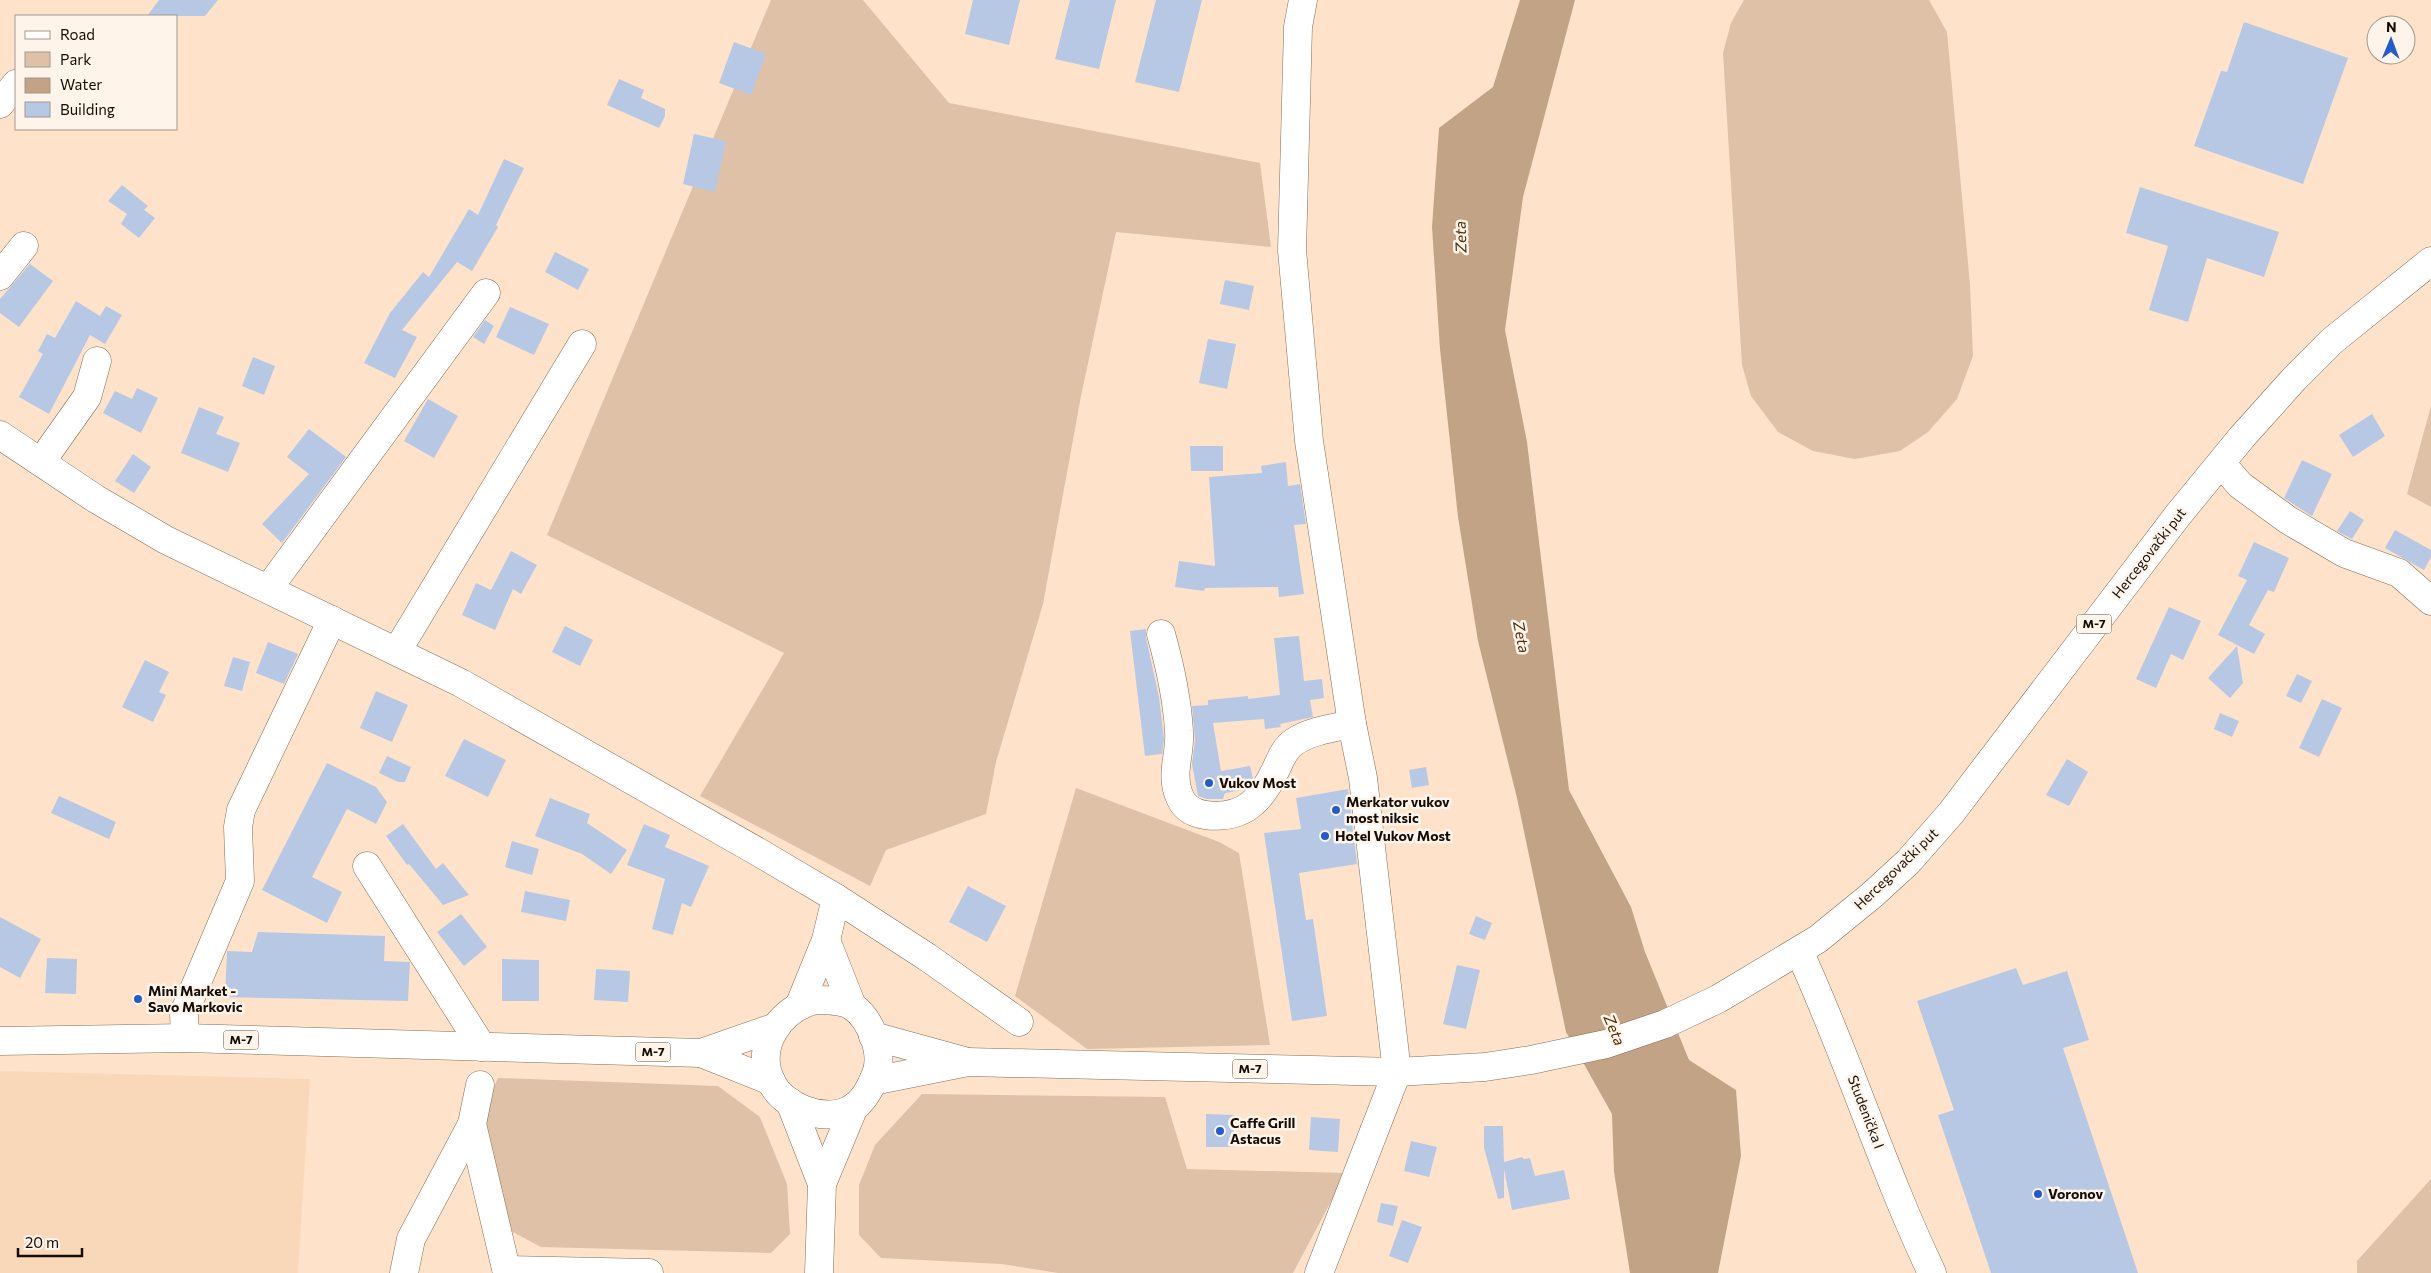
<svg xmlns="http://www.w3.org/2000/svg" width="2431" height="1273" viewBox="0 0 2431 1273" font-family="Commissioner,sans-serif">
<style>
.built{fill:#f8d8b9}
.green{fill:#dec1a6}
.water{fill:#c2a385}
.building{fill:#b7c8e4}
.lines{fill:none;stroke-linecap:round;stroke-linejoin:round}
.minor-casing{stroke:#846d57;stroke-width:29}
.major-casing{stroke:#846d57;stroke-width:29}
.minor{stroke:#fff;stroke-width:28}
.major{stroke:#fff;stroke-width:28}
.poi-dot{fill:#235cc9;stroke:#fef4ea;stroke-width:2}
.labels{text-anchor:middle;stroke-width:5;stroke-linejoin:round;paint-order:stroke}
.shield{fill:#fef4ea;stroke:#5b524a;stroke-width:1}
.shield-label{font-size:12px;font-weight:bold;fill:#150c05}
.street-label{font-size:14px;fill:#150c05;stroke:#fef4ea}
.poi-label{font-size:14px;font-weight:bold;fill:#150c05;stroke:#fef4ea;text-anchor:start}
.water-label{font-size:15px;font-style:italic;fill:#4d2e07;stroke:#fef4ea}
</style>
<rect width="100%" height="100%" fill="#fee3ca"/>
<polygon class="built" points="0,1071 310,1079 298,1273 0,1273"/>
<g class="green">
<polygon points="771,0 863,0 949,103 1260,163 1271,247 1116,232 1081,396 1043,604 996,762 986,814 886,850 870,886 700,796 784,653 547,535"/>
<polygon points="1744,0 1929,0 1947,32 1970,285 1973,356 1957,399 1928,432 1900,451 1855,459 1813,451 1778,432 1751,396 1742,365 1723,53 1731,23"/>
<polygon points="2431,406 2431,507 2407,494"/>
<polygon points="1076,788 1219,842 1239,853 1270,1045 1087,1049 1015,996"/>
<polygon points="498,1078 718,1086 760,1117 787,1184 790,1234 771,1253 541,1247 507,1229 479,1120"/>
<polygon points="922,1094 1165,1097 1187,1169 1346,1173 1293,1273 1058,1273 1002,1264 881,1258 859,1235 859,1185 875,1145"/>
<polygon points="2431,1179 2431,1273 2357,1273 2357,1261"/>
</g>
<polygon class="water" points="1520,0 1575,0 1523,197 1505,330 1527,442 1569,790 1631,907 1645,952 1689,1060 1736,1090 1741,1156 1718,1273 1630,1273 1614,1172 1612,1114 1566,1032 1517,798 1478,641 1458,517 1440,349 1432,227 1439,128 1493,87"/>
<g class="building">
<polygon points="159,0 218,0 205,16 147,16"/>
<polygon points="973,0 1020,0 1009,45 965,34"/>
<polygon points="1070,0 1116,0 1099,69 1055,59"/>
<polygon points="1156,0 1202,0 1179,92 1135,82"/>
<polygon points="2244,22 2348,58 2303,184 2194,146 2221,71 2227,72"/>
<polygon points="734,42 766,54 751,95 719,83"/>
<polygon points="619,79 644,90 641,98 665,109 665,116 659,128 607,105"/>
<polygon points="694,134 726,141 715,192 683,184"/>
<polygon points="504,159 524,168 496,225 498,227 472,271 457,262 402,330 417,337 395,378 364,363 390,313 423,272 429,277 469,209 478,215"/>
<polygon points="122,185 148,206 144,210 155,218 139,238 121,224 127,214 108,201"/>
<polygon points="2140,187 2279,232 2264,277 2207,258 2188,322 2149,310 2168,246 2126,233"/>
<polygon points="555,252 589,269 578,290 545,272"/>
<polygon points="30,264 53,281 19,327 0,313 0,299"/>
<polygon points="1225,280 1254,286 1249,310 1220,304"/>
<polygon points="76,301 100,316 106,306 122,315 105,344 90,335 49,414 19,397 43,354 38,351 47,334 55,338"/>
<polygon points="510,307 549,324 534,355 496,337"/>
<polygon points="485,320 494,326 484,344 473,337"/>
<polygon points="1208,339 1236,344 1227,389 1199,383"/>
<polygon points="253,357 275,366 264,395 242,386"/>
<polygon points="137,388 158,398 141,433 103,413 115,391 132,399"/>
<polygon points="428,399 458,416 434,458 404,441"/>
<polygon points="199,407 224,417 216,434 240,443 228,472 181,453"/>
<polygon points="2372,414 2385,436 2353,457 2339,435"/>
<polygon points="309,429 346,457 282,543 262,524 309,474 287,457"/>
<polygon points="1190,446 1223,446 1223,471 1191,471"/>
<polygon points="133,454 151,467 134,493 115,481"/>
<polygon points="2302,460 2332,474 2312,516 2284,498"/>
<polygon points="1286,462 1288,486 1300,484 1306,524 1294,525 1304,594 1279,597 1278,587 1205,588 1204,591 1175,587 1179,561 1215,566 1209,477 1262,473 1261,466"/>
<polygon points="2350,511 2364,520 2352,539 2337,531"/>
<polygon points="2395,530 2431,550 2431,557 2424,570 2385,548"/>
<polygon points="2254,542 2289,558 2274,592 2268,590 2249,625 2265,634 2254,654 2218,635 2247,580 2238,576"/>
<polygon points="511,551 537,565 521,594 513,589 495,630 462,615 476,583 491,590"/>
<polygon points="2169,607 2201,621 2183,660 2171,654 2156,688 2136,679"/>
<polygon points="565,626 593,640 580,666 552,652"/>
<polygon points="1146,629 1146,638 1159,697 1164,739 1162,754 1145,756 1130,631"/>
<polygon points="1299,636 1304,681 1322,679 1324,698 1310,700 1313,717 1280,724 1281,727 1265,729 1264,719 1213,723 1221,771 1250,766 1253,779 1243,790 1225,793 1223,799 1207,799 1198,796 1192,764 1195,739 1192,706 1208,705 1208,700 1248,696 1248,699 1280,695 1274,638"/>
<polygon points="268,642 298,654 284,684 256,673"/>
<polygon points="2237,646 2243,683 2230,698 2208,678"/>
<polygon points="233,657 250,662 242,691 224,686"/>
<polygon points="145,660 169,672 159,692 166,695 153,722 122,707"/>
<polygon points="2297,674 2312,681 2301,703 2286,696"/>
<polygon points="376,691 408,705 392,742 360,728"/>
<polygon points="2322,699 2342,708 2319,757 2299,748"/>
<polygon points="2220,713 2239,721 2232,737 2214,729"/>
<polygon points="464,739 506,760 488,797 445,776"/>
<polygon points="387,756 411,767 405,782 398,782 379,773"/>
<polygon points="2067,759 2088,772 2069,806 2046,795"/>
<polygon points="327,763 376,787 387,802 376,824 347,809 312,877 342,892 327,923 262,890"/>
<polygon points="1426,767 1429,785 1412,788 1409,770"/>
<polygon points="1348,789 1357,864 1299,873 1306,920 1313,919 1327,1016 1292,1021 1264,833 1301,829 1296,798"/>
<polygon points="59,796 116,822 109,839 51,813"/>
<polygon points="550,798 590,814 587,823 627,850 611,874 582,854 535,836"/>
<polygon points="403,824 436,869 443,863 469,895 443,905 409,864 407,865 386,836"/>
<polygon points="644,824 670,835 665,847 709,866 691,907 682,903 673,935 652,929 665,879 627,865"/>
<polygon points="512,841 539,849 532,875 505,867"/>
<polygon points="968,886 1006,906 987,942 949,922"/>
<polygon points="525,891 570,900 566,921 521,912"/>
<polygon points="461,914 487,947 464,966 437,932"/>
<polygon points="1476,916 1492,923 1485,940 1469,934"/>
<polygon points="0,917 41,939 20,978 0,967"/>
<polygon points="258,932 385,936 384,961 410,962 408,1001 225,997 227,951 252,952"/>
<polygon points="47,958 77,959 76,994 45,993"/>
<polygon points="502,959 539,960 539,1001 502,1001"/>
<polygon points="1457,965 1480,970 1466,1029 1443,1024"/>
<polygon points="2016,968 2023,985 2067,971 2089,1040 2063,1048 2138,1273 1991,1273 1938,1115 1954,1110 1917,1001"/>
<polygon points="596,969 630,971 628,1002 594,1000"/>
<polygon points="1206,1114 1234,1115 1234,1147 1206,1147"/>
<polygon points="1311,1117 1340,1119 1338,1152 1309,1150"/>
<polygon points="1484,1126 1503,1126 1504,1162 1522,1157 1524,1159 1530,1158 1535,1176 1564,1170 1570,1199 1512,1210 1504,1169 1504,1198 1498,1199 1484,1148"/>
<polygon points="1411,1141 1437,1147 1429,1177 1404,1171"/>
<polygon points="1381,1203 1398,1206 1393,1226 1377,1222"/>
<polygon points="1402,1220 1422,1227 1408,1263 1389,1256"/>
</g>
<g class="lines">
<g class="minor-casing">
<g id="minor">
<polyline points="1303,0 1298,27 1292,250 1309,441 1352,724 1363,778 1397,1072 1319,1273"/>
<polyline points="0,104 16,84"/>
<polyline points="0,276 24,246"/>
<polyline points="0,435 96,499 166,540 461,683 760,853 836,898 826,940 800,1004"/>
<polyline points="41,462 87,397 97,361"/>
<polyline points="2221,463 2240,485 2288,520 2344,553 2399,573 2431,601"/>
<polyline points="268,589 486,293"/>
<path d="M 1161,634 C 1170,666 1177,698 1179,731 C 1181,753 1170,773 1179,795 C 1183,807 1193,813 1205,815 C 1244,820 1262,800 1277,767 C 1281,758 1285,748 1294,742 C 1310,731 1333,728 1352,724"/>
<polyline points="397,651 582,344"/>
<polyline points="367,866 482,1047"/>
<polyline points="836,898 927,957 1019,1022"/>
<polyline points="826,940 852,1006"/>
<path d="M 1799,951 C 1848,1057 1882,1168 1932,1273"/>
<polyline points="185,1038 184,1013 240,881 238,827 241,810 332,620"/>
<polyline points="480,1085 472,1124 507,1273"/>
<polyline points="790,1102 822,1184"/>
<polyline points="507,1270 649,1273"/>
<polyline points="404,1273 411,1239 472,1124"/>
<polyline points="819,1273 822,1184 854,1107"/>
</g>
</g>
<g class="major-casing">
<g id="major">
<path d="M 815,1000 C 827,1000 842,1000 852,1006 C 871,1019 884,1053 876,1074 C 871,1087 862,1104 849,1110 C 824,1123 782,1107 771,1081 C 754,1045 781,1009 815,1000 Z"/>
<polyline points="873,1036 964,1061"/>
<polyline points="0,1041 185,1038 701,1053 773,1028"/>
<polyline points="701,1053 771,1081"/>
<polyline points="873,1081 968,1062 1397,1072 1485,1067 1531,1060 1606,1044 1665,1024 1718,999 1818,939 1872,895 1908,862 1951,813 2178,515 2242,437 2294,379 2332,341 2431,261"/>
</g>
</g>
<use href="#minor" class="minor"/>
<use href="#major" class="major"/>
</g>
<g class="poi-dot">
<circle cx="1209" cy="783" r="5"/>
<circle cx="1336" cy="810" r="5"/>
<circle cx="1325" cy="836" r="5"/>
<circle cx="138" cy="999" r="5"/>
<circle cx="1220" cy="1131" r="5"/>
<circle cx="2038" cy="1194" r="5"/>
</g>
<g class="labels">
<g class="shield">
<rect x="2076.5" y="614.5" width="35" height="19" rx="4"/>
<rect x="223.5" y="1030.5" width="35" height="19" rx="4"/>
<rect x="635.5" y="1042.5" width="35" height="19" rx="4"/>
<rect x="1232.5" y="1059.5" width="35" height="19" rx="4"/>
</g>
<g class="shield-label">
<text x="2094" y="628">M-7</text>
<text x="241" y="1044">M-7</text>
<text x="653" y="1056">M-7</text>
<text x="1250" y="1073">M-7</text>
</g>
<g class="street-label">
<text transform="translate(2149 553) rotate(-52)" y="5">Hercegovački put</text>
<text transform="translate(1896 869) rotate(-44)" y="5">Hercegovački put</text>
<text transform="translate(1866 1112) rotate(69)" y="5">Studenička I</text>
</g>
<g class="poi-label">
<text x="1219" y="788">Vukov Most</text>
<text x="1346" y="807">Merkator vukov<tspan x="1346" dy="16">most niksic</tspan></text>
<text x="1335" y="841">Hotel Vukov Most</text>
<text x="148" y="996">Mini Market -<tspan x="148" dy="16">Savo Markovic</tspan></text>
<text x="1230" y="1128">Caffe Grill<tspan x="1230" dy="16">Astacus</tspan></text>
<text x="2048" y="1199">Voronov</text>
</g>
<g class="water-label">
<text transform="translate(1461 237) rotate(-92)" y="5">Zeta</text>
<text transform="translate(1521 637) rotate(79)" y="5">Zeta</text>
<text transform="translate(1614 1030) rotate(67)" y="5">Zeta</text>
</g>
</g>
<rect x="15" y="15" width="162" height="115" fill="#fef4ea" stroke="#a1978e"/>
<rect x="25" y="31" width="25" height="8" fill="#ffffff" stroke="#a1978e"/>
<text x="60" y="40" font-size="15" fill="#150c05">Road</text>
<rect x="25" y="52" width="25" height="15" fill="#dec1a6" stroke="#a1978e"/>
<text x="60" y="65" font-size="15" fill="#150c05">Park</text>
<rect x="25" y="78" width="25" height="15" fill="#c2a385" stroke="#a1978e"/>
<text x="60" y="90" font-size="15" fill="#150c05">Water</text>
<rect x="25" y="102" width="25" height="15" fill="#b7c8e4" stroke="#a1978e"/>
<text x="60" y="115" font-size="15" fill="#150c05">Building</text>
<g transform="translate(2391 40) rotate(1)"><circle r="24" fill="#fef4ea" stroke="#a1978e"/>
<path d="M0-4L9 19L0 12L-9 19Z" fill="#235cc9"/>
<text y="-8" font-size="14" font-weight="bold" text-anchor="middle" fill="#150c05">N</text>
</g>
<path d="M18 1248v8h64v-8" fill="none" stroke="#150c05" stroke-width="2.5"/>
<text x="25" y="1248" font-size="15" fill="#150c05" stroke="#fef4ea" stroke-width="4" paint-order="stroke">20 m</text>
</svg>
